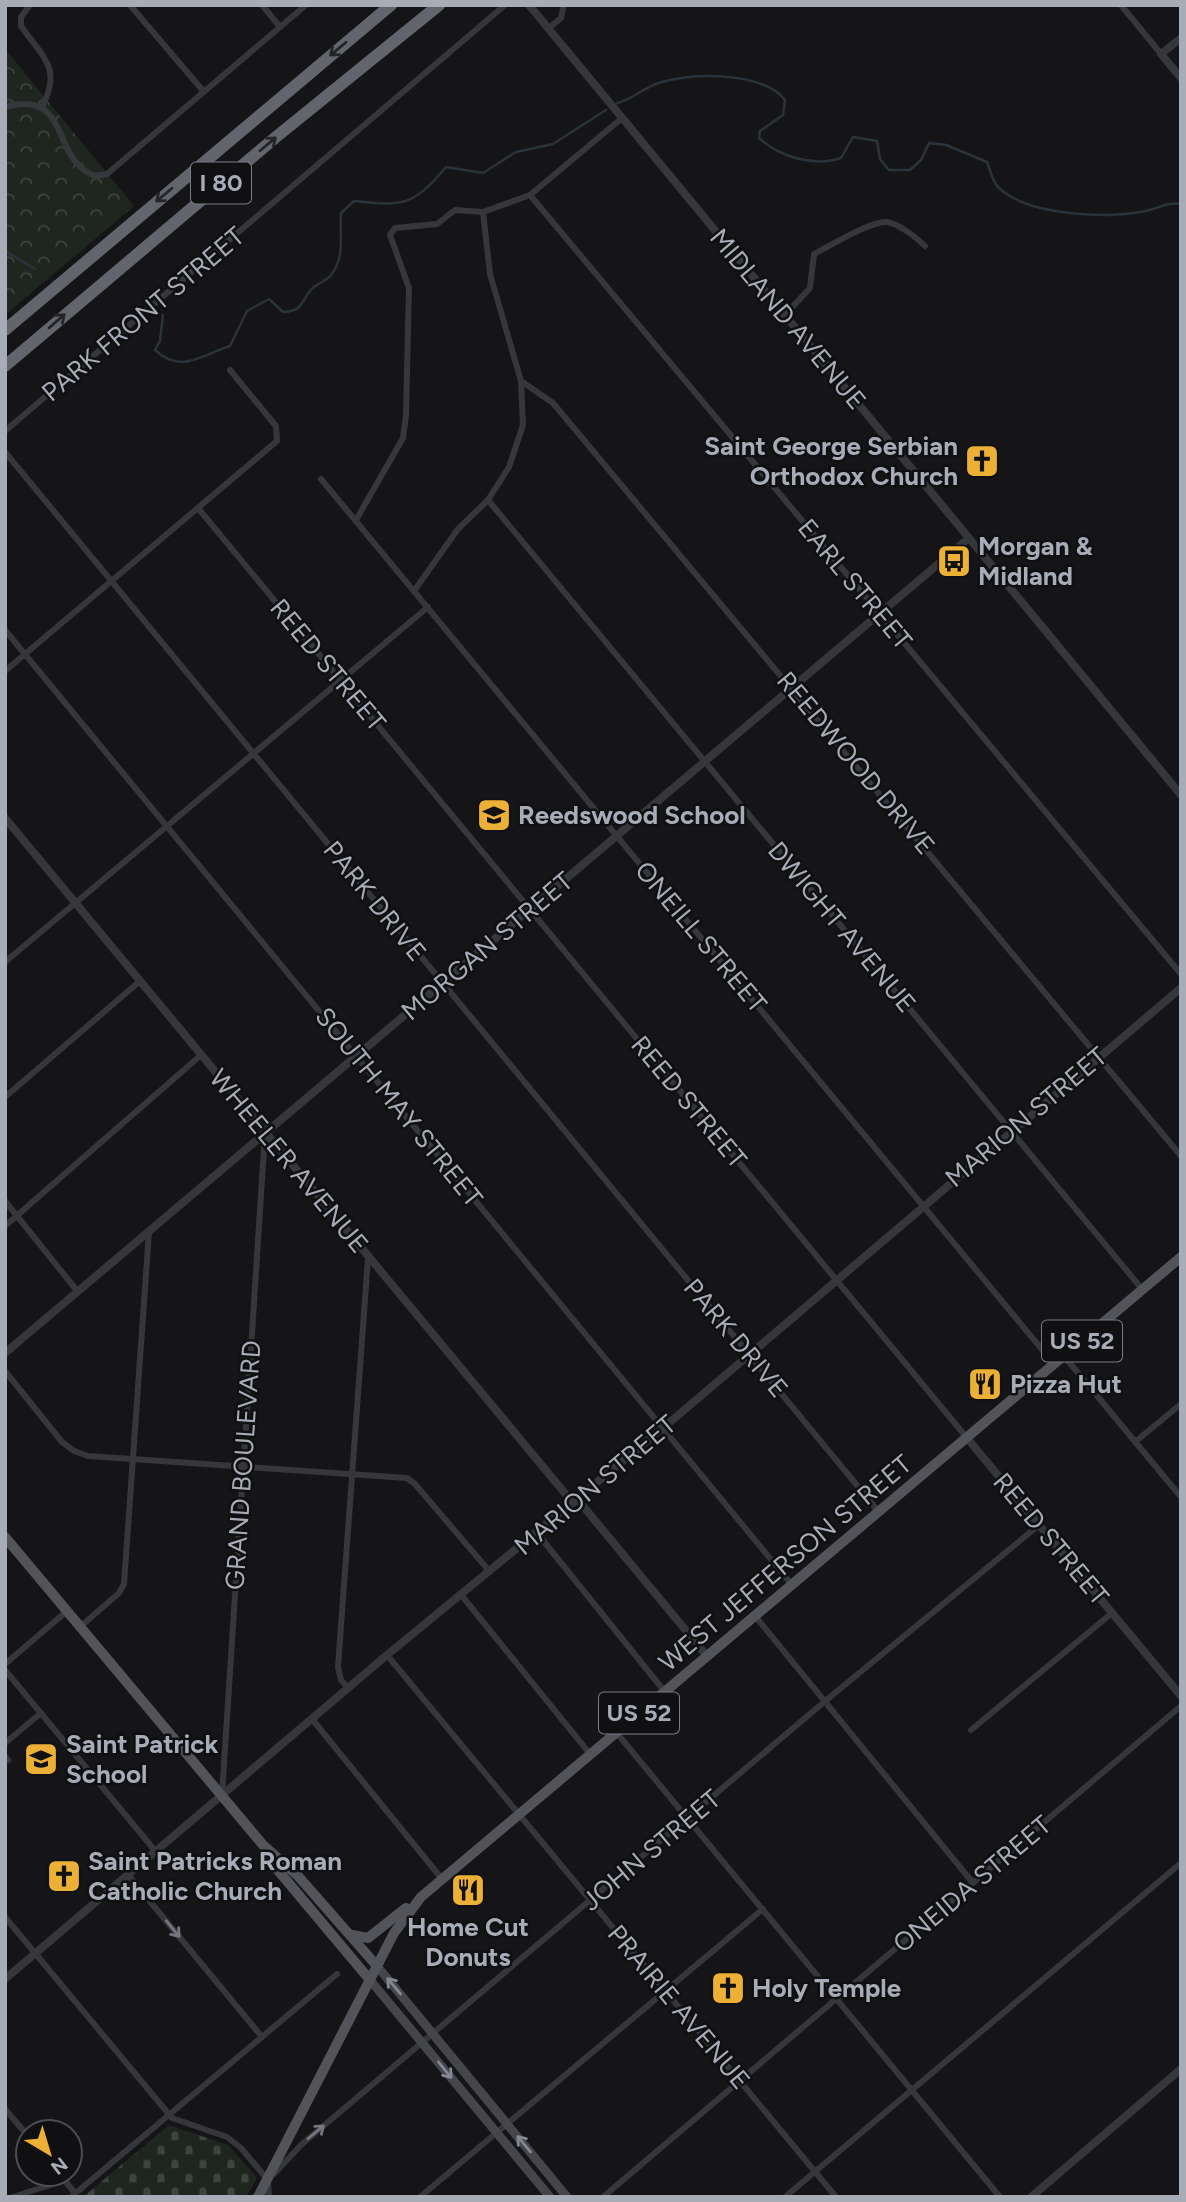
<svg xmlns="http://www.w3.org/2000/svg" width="1186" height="2202" viewBox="0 0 1186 2202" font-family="Figtree,sans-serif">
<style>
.forest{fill:url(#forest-crowns)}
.cemetery{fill:url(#cemetery-stones)}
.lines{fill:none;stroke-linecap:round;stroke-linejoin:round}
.stream{stroke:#2b333a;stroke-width:2.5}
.minor{stroke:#36373b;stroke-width:6}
.tertiary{stroke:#36373b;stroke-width:8}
.secondary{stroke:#44464b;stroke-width:9}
.primary{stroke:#52545a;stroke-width:10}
.motorway{stroke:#62656c;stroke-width:12}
.oneway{stroke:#242528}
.oneway2{stroke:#74777f}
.oneway3{stroke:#848891}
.labels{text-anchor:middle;stroke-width:5;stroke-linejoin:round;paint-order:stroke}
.shield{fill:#101012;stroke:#7a7d85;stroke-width:2}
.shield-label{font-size:24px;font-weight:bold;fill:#a7acb6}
.street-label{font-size:26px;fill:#a7acb6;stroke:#101012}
.poi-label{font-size:26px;font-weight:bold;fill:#a7acb6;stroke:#101012;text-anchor:start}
</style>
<defs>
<pattern id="forest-crowns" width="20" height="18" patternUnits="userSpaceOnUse" patternTransform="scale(1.75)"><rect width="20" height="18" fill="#1f2620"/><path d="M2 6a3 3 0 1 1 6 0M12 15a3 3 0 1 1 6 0" fill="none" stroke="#3d433e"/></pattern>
<pattern id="cemetery-stones" width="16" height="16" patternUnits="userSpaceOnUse" patternTransform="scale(1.75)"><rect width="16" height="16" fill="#1f2620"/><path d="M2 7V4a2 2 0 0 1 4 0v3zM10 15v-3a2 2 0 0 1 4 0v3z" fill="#3d433e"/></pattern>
</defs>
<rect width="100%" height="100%" fill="#151517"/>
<polygon class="forest" points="5,49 134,206 5,315"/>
<polygon class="cemetery" points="169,2125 228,2145 257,2178 246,2197 83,2197"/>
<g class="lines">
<g class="stream">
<path d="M 617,103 C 631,100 642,89 656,84 C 689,72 762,71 785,100 L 783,115 L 760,131 L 759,138 C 780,157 814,167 841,158 L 853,137 L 877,141 L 880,159 L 889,170 L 910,170 L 921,160 L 929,143 L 946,145 L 987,162 C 990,169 992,181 998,187 C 1027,216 1111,220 1150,210 C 1162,207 1167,202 1181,204"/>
<polyline points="5,251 35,269"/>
<path d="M 163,315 L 160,341 L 155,350 C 181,374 199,356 230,346 L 247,311 L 269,299 L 283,312 C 302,311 300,304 310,291 C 314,284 326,282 331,275 C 346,256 339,235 341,213 L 354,201 C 403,206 412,207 446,167 L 483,173 L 516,152 L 553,144 L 606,110"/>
</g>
<g class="minor">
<path d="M 30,5 L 21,17 L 21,26 C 44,59 62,68 42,107"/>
<polyline points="130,5 204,92"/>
<polyline points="262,5 280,27"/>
<polyline points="1121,5 1161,54"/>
<polyline points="548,29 561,18 564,5"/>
<path d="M 5,107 C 71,88 51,161 95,176 L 107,174 L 306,5"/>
<polyline points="530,195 1181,974"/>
<path d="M 785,315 L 810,288 L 814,254 C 830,246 870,221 887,222 C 899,224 916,237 925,246"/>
<polyline points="521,381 553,403 1181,1156"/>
<polyline points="5,431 505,5"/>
<polyline points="5,452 879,1512"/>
<polyline points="321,479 1054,1364"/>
<polyline points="488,500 1142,1289"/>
<polyline points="198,508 967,1438"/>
<polyline points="356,520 403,438 406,415 409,288 390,235 395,228 437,224 455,210 483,212"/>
<polyline points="414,591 458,529 488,500 509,467 523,425 521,381 490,274 483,212 530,195 622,118"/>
<polyline points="5,630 792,1585"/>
<polyline points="5,671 277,441 276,426 230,370"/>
<polyline points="5,962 428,607"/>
<polyline points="5,1097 140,981"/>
<polyline points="5,1201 78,1292"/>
<polyline points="5,1226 201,1055"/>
<polyline points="1064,1356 1181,1497"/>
<polyline points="5,1371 62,1442 74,1451 88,1456 407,1478 415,1484 490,1572"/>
<polyline points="1135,1442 1181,1404"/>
<polyline points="537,1533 665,1692"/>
<polyline points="462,1596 590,1754"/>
<polyline points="755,1616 973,1883"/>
<polyline points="80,1627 119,1593 124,1584 149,1232"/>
<polyline points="387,1655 836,2197"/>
<polyline points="5,1664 67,1611"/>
<polyline points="5,1670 157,1853"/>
<polyline points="348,1688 341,1680 338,1667 368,1258"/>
<polyline points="312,1719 442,1879"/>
<polyline points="971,1730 1112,1613"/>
<polyline points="616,1732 1000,2197"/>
<polyline points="5,1743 41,1713"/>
<polyline points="5,1756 8,1760"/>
<polyline points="222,1795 265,1133"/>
<polyline points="129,1876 262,2037"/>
<polyline points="5,1917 172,2118 227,2137 241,2148 268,2180"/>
<polyline points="5,2109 28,2136"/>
<polyline points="59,2174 75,2193"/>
<polyline points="274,2174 301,2145 824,1702 1039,1525"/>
<polyline points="268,2182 269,2197"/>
<polyline points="13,2197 65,2180"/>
<polyline points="71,2197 337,1974"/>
<polyline points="420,2197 763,1909"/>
<polyline points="603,2197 1181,1706"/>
<polyline points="785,2197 1181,1863"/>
</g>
<g class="tertiary">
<polyline points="529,5 1181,795"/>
<polyline points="1181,38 1161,54 1181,78"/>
<polyline points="5,818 573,1503"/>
<polyline points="5,1353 969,538"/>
<polyline points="967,1438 1181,1696"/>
<polyline points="578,1500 707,1656"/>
<polyline points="5,1979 387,1655 663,1428 1181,988"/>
<polyline points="1031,2197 1181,2069"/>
</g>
<g class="secondary">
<polyline points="377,1966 567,2197"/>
<polyline points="370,1980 550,2197"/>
</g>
<g class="primary">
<polyline points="5,1537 263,1845 298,1876 377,1966"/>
<polyline points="267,1853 276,1868 370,1980"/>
<polyline points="352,1935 368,1938 406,1908"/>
<polyline points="258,2197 394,1933 421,1897 1181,1257"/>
</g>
<g class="motorway">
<polyline points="5,330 391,5"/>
<polyline points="5,366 276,137 439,5"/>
</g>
</g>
<defs><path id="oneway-shaft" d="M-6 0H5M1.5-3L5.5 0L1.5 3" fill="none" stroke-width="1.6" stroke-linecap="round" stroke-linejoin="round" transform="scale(1.75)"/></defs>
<g class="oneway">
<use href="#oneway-shaft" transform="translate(338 49) rotate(140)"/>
<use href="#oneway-shaft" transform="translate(268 144) rotate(-40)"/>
<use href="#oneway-shaft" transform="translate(164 195) rotate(140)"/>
<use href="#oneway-shaft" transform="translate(57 321) rotate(-41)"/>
</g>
<g class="oneway2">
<use href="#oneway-shaft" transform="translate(173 1929) rotate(51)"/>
<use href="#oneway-shaft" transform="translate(316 2132) rotate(-40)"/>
</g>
<g class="oneway3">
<use href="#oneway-shaft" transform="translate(394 1986) rotate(-130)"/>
<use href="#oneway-shaft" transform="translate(445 2070) rotate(51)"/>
<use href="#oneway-shaft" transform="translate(524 2144) rotate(-130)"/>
</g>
<defs>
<g id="church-square" transform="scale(1.75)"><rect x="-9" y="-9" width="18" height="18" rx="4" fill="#edb037" stroke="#101012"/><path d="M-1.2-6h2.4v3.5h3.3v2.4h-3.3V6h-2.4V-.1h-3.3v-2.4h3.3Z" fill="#111"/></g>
<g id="bus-square" transform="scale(1.75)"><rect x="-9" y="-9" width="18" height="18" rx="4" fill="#edb037" stroke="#101012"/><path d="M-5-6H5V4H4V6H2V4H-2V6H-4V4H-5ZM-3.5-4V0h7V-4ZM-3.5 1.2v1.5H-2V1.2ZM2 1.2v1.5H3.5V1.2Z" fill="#111"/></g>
<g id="school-square" transform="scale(1.75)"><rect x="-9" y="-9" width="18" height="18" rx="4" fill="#edb037" stroke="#101012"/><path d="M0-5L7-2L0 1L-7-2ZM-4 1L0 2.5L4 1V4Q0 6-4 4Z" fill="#111"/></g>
<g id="restaurant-square" transform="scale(1.75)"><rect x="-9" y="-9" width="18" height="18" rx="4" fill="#edb037" stroke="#101012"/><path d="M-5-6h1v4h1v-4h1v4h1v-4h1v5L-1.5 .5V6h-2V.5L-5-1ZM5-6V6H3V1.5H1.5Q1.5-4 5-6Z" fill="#111"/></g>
</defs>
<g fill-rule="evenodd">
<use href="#church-square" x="982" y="461"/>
<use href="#bus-square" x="954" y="561"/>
<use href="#school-square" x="494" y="815"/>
<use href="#restaurant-square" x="985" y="1384"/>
<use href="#school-square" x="41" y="1759"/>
<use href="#church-square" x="64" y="1876"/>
<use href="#restaurant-square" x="468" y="1890"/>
<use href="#church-square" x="728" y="1988"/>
</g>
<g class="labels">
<g class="shield">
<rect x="191" y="162.5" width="60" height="41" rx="5"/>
<rect x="1042" y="1320.5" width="80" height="41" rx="5"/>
<rect x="599" y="1692.5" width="80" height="41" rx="5"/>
</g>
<g class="shield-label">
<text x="221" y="191">I 80</text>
<text x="1082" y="1349">US 52</text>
<text x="639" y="1721">US 52</text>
</g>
<g class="street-label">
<text transform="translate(143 314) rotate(-40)" y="9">PARK FRONT STREET</text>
<text transform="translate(788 319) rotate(50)" y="9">MIDLAND AVENUE</text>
<text transform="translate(855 584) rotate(50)" y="9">EARL STREET</text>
<text transform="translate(328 665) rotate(50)" y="9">REED STREET</text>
<text transform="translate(856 763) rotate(50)" y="9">REEDWOOD DRIVE</text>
<text transform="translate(375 901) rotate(51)" y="9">PARK DRIVE</text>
<text transform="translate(842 927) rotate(50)" y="9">DWIGHT AVENUE</text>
<text transform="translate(701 937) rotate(50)" y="9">ONEILL STREET</text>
<text transform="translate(487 946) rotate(-40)" y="9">MORGAN STREET</text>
<text transform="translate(689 1102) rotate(50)" y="9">REED STREET</text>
<text transform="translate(399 1107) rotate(51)" y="9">SOUTH MAY STREET</text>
<text transform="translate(1026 1117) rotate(-40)" y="9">MARION STREET</text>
<text transform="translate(289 1161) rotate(50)" y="9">WHEELER AVENUE</text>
<text transform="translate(736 1338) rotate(50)" y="9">PARK DRIVE</text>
<text transform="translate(243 1465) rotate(-86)" y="9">GRAND BOULEVARD</text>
<text transform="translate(595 1485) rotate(-40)" y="9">MARION STREET</text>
<text transform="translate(1051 1539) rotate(50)" y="9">REED STREET</text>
<text transform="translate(785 1563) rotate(-40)" y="9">WEST JEFFERSON STREET</text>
<text transform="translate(651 1850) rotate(-40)" y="9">JOHN STREET</text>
<text transform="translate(972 1884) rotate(-40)" y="9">ONEIDA STREET</text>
<text transform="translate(679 2007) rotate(50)" y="9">PRAIRIE AVENUE</text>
</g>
<g class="poi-label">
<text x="958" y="455" text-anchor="end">Saint George Serbian<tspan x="958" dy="30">Orthodox Church</tspan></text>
<text x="978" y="555">Morgan &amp;<tspan x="978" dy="30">Midland</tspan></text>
<text x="518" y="824">Reedswood School</text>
<text x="1010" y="1393">Pizza Hut</text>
<text x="66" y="1753">Saint Patrick<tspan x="66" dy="30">School</tspan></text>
<text x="88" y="1870">Saint Patricks Roman<tspan x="88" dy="30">Catholic Church</tspan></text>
<text x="468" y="1936" text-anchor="middle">Home Cut<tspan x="468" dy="30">Donuts</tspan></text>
<text x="752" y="1997">Holy Temple</text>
</g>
</g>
<rect width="1186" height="2202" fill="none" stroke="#a7acb6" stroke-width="14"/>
<g transform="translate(49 2153) rotate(142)"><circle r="33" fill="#101012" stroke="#4c4e54" stroke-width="2"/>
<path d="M0-5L12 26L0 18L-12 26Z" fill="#edb037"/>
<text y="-10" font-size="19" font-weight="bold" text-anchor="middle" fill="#a7acb6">N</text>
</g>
</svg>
